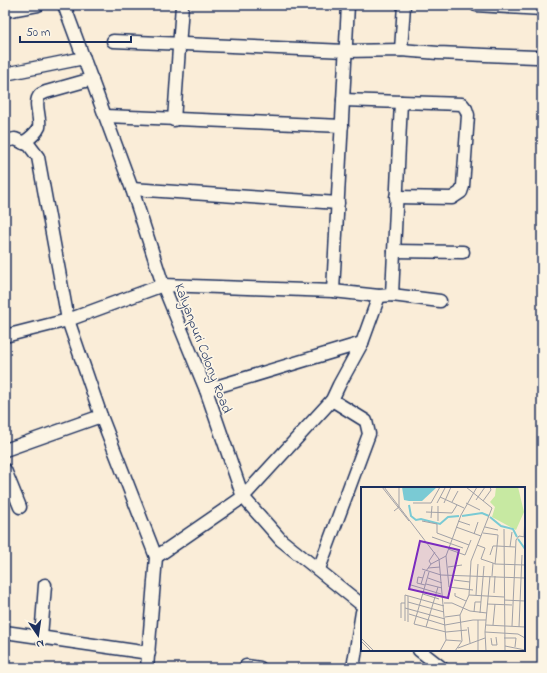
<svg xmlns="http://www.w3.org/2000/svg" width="547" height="673" viewBox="0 0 547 673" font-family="'Indie Flower',sans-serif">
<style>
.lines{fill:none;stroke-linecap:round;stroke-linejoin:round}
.street-casing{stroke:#1b2f5e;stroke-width:15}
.street{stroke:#fcf5e5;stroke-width:12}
.labels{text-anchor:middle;stroke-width:3.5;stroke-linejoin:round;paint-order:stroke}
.street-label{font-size:14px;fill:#1b2f5e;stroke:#fcf5e5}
.inset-river{fill:none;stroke:#7acad4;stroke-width:2}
.inset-road{fill:none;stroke:#a1a1a7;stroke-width:1}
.view{fill:#7b2cbf;fill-opacity:0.15;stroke:#7b2cbf;stroke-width:2}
.inset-edge{fill:none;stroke:#1b2f5e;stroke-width:2}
</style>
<rect width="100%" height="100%" fill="#faedd8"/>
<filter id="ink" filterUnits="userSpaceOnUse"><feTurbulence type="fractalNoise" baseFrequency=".025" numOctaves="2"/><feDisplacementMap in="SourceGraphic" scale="8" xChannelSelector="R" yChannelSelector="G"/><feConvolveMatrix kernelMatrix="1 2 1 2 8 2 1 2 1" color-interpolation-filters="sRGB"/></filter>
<g filter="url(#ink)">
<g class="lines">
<g class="street-casing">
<g id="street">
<polyline points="64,5 132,189 163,285 206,390 243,497 281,540 362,605"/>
<polyline points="476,5 542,9"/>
<polyline points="5,11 38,5"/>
<polyline points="113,41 346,51 401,50 438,53 536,57"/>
<polyline points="401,50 404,5"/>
<polyline points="5,74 84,58"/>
<polyline points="343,100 462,104 466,109 468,115 463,186 461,192 452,198 396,197"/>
<polyline points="106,116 342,126"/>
<polyline points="174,120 182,5"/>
<polyline points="5,141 15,139 29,145 38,157 68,320 101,416 156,557 147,668"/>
<path d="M 23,143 C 29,139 36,134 39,127 C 41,118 33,102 40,95 C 41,94 44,93 46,92 L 92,79"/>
<polyline points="132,189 338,203"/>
<polyline points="394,251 463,252"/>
<polyline points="333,291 348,5"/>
<polyline points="392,295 401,102"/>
<polyline points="5,336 68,320 163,285 333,291 379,296 392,295 440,301"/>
<polyline points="206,390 362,343"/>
<polyline points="5,450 101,416"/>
<polyline points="5,470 20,507"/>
<polyline points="156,557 243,497 332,400 339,385 362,343 379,296"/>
<polyline points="319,569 369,434 366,421 332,400"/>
<polyline points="5,632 149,653"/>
<polyline points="41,637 45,585"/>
<polyline points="419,650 442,668"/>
<polyline points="246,666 260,668"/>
<polyline points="353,668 362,612"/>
</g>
</g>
<use href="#street" class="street"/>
</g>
</g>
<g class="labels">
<g class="street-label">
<text transform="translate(204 348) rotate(69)" y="5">Kalyanpuri Colony Road</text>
</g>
</g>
<g transform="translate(361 487)">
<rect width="164" height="164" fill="#faedd8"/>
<path d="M 135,0 L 157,0 L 163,25 L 155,43 L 131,30 L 134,20 L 129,15 L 134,9 Z" fill="#c7e9a2"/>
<path d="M 41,0 L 76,0 L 61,14 L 48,14 L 43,13 Z" fill="#7acad4"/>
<path class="inset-river" d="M 48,18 L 50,29 L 55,33 L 60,32 L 79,37 L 87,30 L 98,29M 101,29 L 121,26 L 128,29M 129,30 L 140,39 L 152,42 L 156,50M 157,52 L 164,62"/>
<path class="inset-road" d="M 21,0 L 48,34M 23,0 L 78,72 L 85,153 L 79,164M 79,10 L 103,21M 115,13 L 124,0M 122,14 L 130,3 L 129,0M 91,15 L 97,4M 52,16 L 70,16 L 79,0M 76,16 L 84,1M 83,16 L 90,0M 105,16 L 119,23M 33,24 L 38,20 L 38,0M 65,25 L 91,26 L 96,18M 70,31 L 71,19M 61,34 L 76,37 L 76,46 L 108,58M 77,34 L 77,19M 97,34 L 109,38M 95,40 L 120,49M 124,40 L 137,43M 143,42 L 144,164M 122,46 L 137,48 L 136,59 L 132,59 L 129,68M 113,47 L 117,35M 71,50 L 102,61M 163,50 L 164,27M 116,58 L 124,61 L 120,72 L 132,76 L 134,77 L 136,59 L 154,60M 149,60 L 151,45M 87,62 L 104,68 L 110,53M 70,77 L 68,74 L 74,65M 134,77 L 164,78M 87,80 L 101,78M 67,81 L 79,80M 61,82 L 80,88 L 164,91M 65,84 L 70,77 L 85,69M 68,85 L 53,137 L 85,145 L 106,143M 131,89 L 132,76M 62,91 L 57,90 L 56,96 L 64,98M 67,91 L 81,96M 93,93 L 109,95M 60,97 L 64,84M 65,97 L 81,101M 50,98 L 80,107M 112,103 L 88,100 L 85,69 L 100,28 L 116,0M 94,106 L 94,109 L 105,114M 133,106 L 134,89M 62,107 L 78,112M 108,108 L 143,110M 115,108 L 117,77M 47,109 L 47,135M 143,113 L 164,114M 47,115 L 83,125M 83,116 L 91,116 L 109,124 L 126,126M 126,117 L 151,118M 44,121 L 84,132M 113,125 L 114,115 L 120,115M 119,126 L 123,79M 48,127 L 84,138M 84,130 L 99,128M 40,131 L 40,116 L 44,116M 44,134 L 44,108 L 83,119M 84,138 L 112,133 L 125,133M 125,138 L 164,140M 132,138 L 134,117M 151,139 L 155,53 L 158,49 L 164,50M 65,140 L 77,100M 107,140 L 109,156M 158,140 L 161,68M 124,145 L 157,147 L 164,151M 0,151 L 13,164M 130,151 L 131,158 L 136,158 L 135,150M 143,151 L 155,151 L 154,160M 85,153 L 100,154M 0,154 L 10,164M 144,159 L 164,163M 97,161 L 124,151M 94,164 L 101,154 L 99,128 L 108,108 L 110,74 L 131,21 L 105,0M 117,164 L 117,133M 125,164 L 124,145 L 129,89"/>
<path class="view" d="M 59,54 L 98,63 L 87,111 L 48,102 Z"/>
<rect width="164" height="164" class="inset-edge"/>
</g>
<rect width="547" height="673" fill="none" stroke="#fcf5e5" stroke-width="20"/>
<rect x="10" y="10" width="527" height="653" fill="none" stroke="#1b2f5e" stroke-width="1.5" filter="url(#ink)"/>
<g transform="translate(38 635) rotate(167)" stroke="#fcf5e5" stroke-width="3" paint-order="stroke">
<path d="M0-3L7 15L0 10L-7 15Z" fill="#1b2f5e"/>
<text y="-6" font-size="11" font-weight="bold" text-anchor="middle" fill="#1b2f5e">N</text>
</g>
<path d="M20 36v6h111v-6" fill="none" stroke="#1b2f5e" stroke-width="2"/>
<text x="26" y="36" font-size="12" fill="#1b2f5e" stroke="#fcf5e5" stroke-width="3" paint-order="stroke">50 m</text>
</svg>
